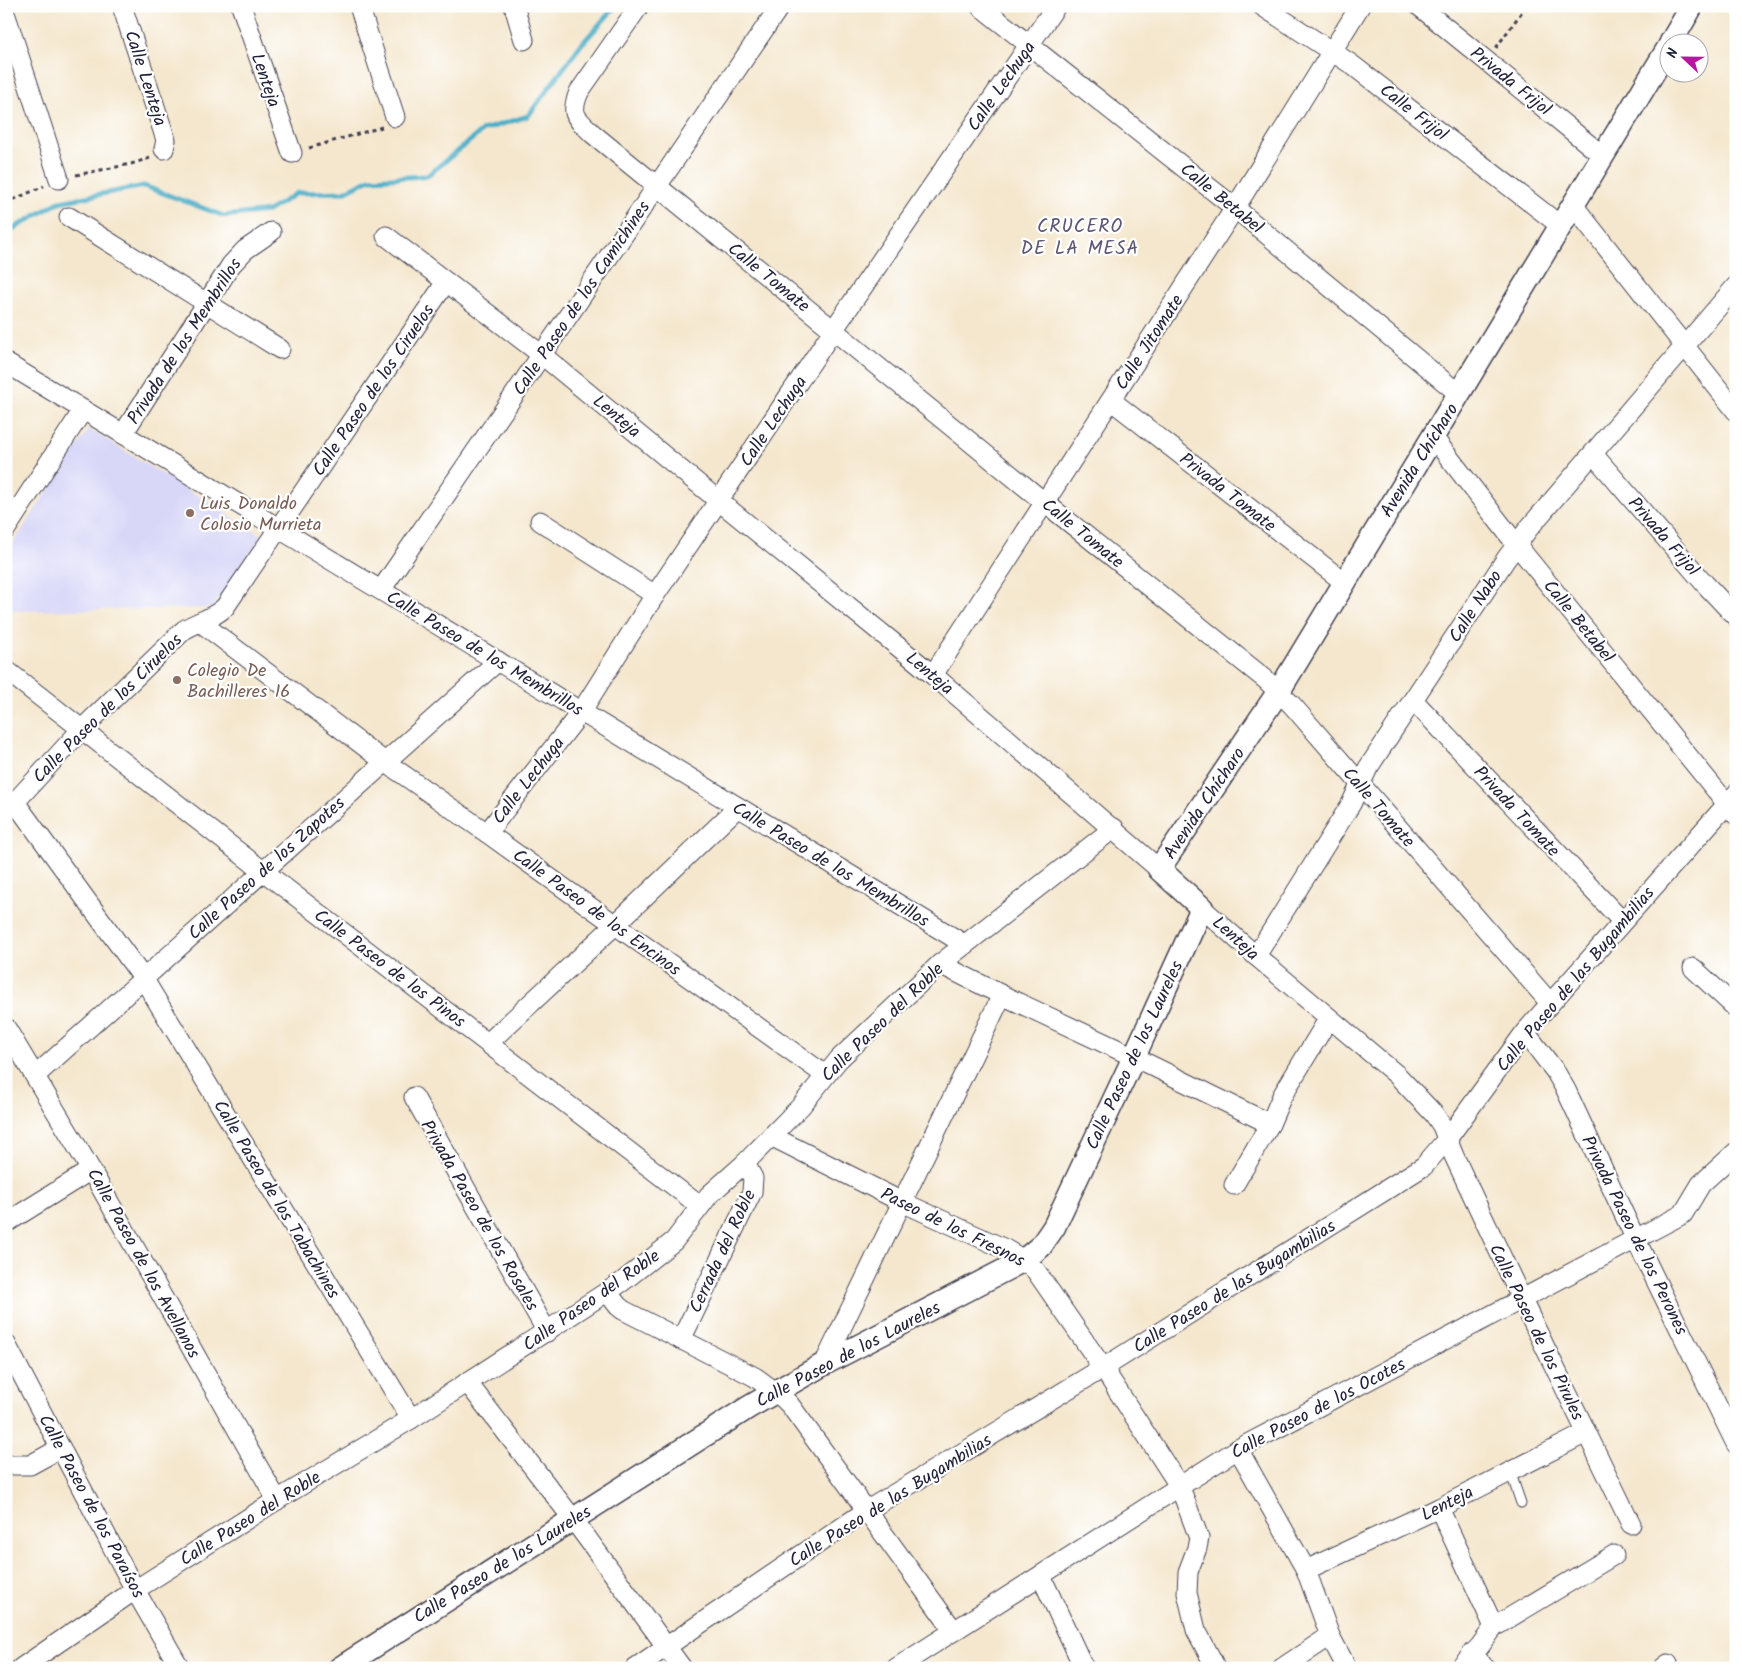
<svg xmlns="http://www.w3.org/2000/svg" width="1742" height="1674" viewBox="0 0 1742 1674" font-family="Kalam,sans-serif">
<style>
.built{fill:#d8d7f8}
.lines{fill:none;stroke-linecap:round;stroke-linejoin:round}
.stream{stroke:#49adc8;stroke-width:5}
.service-casing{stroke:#424051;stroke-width:11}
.minor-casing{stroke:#424051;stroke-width:21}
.tertiary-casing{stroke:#424051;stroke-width:25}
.path{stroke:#424051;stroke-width:3;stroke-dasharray:4 4;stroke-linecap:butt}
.service{stroke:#fff;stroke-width:9}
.minor{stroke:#fff;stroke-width:19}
.tertiary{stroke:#fff;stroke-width:22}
.education-dot{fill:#8d6e63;stroke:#fff;stroke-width:2}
.labels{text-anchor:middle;stroke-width:4.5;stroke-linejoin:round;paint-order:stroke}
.street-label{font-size:18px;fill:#22223b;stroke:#fff}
.education-label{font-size:18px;fill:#785e54;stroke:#fff;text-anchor:start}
.neighbourhood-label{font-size:19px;letter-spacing:1px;fill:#5d5675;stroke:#fff}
</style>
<rect width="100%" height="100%" fill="#fff"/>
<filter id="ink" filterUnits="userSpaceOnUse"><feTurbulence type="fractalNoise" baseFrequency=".02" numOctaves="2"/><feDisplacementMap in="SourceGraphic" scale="10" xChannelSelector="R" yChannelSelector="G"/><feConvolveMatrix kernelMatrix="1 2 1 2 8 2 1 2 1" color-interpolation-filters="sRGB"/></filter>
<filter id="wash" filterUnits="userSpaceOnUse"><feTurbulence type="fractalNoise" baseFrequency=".0096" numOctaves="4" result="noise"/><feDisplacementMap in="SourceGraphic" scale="20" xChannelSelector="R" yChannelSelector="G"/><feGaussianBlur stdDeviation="1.12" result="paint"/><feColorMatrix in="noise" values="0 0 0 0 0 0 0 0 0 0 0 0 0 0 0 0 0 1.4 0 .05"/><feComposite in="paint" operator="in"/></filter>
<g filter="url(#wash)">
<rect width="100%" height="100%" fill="#f4e7ce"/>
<polygon class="built" points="89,429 263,536 212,608 6,611 6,554"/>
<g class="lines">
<polyline class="stream" points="6,233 59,202 144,186 224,216 268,211 297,193 344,192 370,179 427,176 483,130 528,116 580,46 616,6"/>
</g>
</g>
<g filter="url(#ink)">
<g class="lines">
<g class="service-casing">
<polyline id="service" points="1510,1471 1521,1503"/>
</g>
<g class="minor-casing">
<g id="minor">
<polyline points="122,6 166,140 164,149"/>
<polyline points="241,6 292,153"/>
<polyline points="359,6 395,117"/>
<polyline points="514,6 524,40"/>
<path d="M 639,6 L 579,92 C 569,116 577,118 593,134 L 1044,502 L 1265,679 L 1292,705 L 1550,1003"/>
<polyline points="980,6 1235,208 1459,394"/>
<polyline points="1262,6 1351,64 1561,226"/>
<polyline points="1419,6 1603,156"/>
<polyline points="6,16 59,179"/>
<polyline points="1573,205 1736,411"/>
<polyline points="69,217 280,349"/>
<polyline points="386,236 542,355 719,501 933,675 1159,869"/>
<polyline points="6,363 964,944"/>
<polyline points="1112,401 1344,582"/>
<polyline points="123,434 231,265 245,250 271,232"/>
<polyline points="1433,437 1516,544 1736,815"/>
<polyline points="1593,454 1705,584 1736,617"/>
<polyline points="540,521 655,595"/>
<polyline points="6,529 83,410"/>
<polyline points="381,590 780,6"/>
<polyline points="200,622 385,762 487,833 825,1075"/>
<polyline points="6,670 263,871 700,1206"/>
<polyline points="933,675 1235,208 1360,6"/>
<polyline points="1413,700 1622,921"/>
<polyline points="487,833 581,712 655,595 834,329 1056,6"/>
<polyline points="1202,908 1256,956 1397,1075 1434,1114 1442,1126 1454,1156 1522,1300 1631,1524"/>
<polyline points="1256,956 1351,804 1368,768 1506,559 1529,528 1736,286"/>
<polyline points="940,964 1002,995 1134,1057 1270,1124"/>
<polyline points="1693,968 1736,1008"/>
<polyline points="6,1028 91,1170 277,1500"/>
<polyline points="1525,1032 1555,1071 1566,1090 1636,1240 1736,1444"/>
<polyline points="488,1043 615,925 738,807"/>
<polyline points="35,1076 498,661"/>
<polyline points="414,1097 547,1332"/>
<polyline points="771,1136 902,1202 1005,1249 1024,1260 1036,1271 1103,1368 1180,1487 1199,1538 1197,1548 1188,1572 1187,1593 1196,1630 1216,1668"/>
<polyline points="1234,1185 1270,1124 1282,1096 1329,1018"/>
<polyline points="6,1223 91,1170"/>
<polyline points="608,1293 618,1306 623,1310 755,1377 782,1397 790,1405 954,1631"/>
<polyline points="681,1340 752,1192 753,1178 745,1163"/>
<polyline points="6,1344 135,1590 180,1668"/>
<polyline points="824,1364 1002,995"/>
<polyline points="467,1382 573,1519 682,1668"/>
<path d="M 411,1419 L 143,978 L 15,802 L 81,730 L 184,630 C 198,621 213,619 225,607 L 446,282"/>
<polyline points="1238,1449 1306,1570 1330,1636 1347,1668"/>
<polyline points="6,1465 30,1465 61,1448"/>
<polyline points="1439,1508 1494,1627"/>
<polyline points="1306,1570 1439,1508 1586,1433"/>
<polyline points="1041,1576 1084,1668"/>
<polyline points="1472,1653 1485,1668"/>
<polyline points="21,1668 135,1590 277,1500 411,1419 622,1282 674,1241 709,1195 745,1163 801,1106 839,1059 940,964 1114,828"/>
<polyline points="635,1668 866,1511 1103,1368 1424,1166 1448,1138 1525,1032 1736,794"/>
<polyline points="896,1668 1238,1449 1683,1214 1701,1184 1736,1152"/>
<polyline points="1282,1668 1330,1636"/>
<polyline points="1460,1668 1480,1646 1494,1627 1614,1555"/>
<polyline points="1663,1668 1668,1664"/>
</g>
</g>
<g class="tertiary-casing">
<g id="tertiary">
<polyline points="1671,42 1692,6"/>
<polyline points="340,1668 749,1407 824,1364 1024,1260 1041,1246 1054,1227 1134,1057 1202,908 1159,869 1279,691 1670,45"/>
</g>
</g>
<g class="path">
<polyline points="1496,48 1526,6"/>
<polyline points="309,148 382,127"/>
<polyline points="76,175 131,164 150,158"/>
<polyline points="6,203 44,186"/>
</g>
<use href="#service" class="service"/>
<use href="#minor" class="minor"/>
<use href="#tertiary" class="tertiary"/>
</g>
</g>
<g class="education-dot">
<circle cx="190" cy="513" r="5"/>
<circle cx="177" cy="680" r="5"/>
</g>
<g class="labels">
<g class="street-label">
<text transform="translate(146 78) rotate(72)" y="6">Calle Lenteja</text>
<text transform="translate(266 80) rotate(71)" y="6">Lenteja</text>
<text transform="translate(1511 81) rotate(39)" y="6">Privada Frijol</text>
<text transform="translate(1001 86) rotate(-55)" y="6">Calle Lechuga</text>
<text transform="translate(1414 112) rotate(38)" y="6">Calle Frijol</text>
<text transform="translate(1222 198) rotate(39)" y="6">Calle Betabel</text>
<text transform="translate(769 277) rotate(39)" y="6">Calle Tomate</text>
<text transform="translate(581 298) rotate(-56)" y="6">Calle Paseo de los Camichines</text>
<text transform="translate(184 341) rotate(-57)" y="6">Privada de los Membrillos</text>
<text transform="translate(1149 342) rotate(-57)" y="6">Calle Jitomate</text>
<text transform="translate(373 390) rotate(-56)" y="6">Calle Paseo de los Ciruelos</text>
<text transform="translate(617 416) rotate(40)" y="6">Lenteja</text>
<text transform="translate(773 421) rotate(-56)" y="6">Calle Lechuga</text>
<text transform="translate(1419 460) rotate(-58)" y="6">Avenida Chícharo</text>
<text transform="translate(1228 492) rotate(38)" y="6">Privada Tomate</text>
<text transform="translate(1083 533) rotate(39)" y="6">Calle Tomate</text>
<text transform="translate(1664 536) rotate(49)" y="6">Privada Frijol</text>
<text transform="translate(1475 606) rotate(-57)" y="6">Calle Nabo</text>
<text transform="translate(1579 621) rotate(51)" y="6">Calle Betabel</text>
<text transform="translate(485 653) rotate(31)" y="6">Calle Paseo de los Membrillos</text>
<text transform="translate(930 673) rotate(40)" y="6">Lenteja</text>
<text transform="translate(107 708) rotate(-45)" y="6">Calle Paseo de los Ciruelos</text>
<text transform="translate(528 780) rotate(-52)" y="6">Calle Lechuga</text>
<text transform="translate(1204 803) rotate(-56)" y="6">Avenida Chícharo</text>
<text transform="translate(1379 807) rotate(49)" y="6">Calle Tomate</text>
<text transform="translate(1517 811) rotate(47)" y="6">Privada Tomate</text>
<text transform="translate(831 864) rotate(31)" y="6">Calle Paseo de los Membrillos</text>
<text transform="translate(266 868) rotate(-42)" y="6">Calle Paseo de los Zapotes</text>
<text transform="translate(597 912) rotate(36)" y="6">Calle Paseo de los Encinos</text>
<text transform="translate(1236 938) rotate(42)" y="6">Lenteja</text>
<text transform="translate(390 968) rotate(37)" y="6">Calle Paseo de los Pinos</text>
<text transform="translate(1575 979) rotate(-50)" y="6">Calle Paseo de las Bugambilias</text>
<text transform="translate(882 1022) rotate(-44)" y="6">Calle Paseo del Roble</text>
<text transform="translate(1134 1055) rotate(-65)" y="6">Calle Paseo de los Laureles</text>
<text transform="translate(277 1199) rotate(59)" y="6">Calle Paseo de los Tabachines</text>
<text transform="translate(480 1215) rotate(60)" y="6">Privada Paseo de los Rosales</text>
<text transform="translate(953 1227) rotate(26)" y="6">Paseo de los Fresnos</text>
<text transform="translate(1635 1235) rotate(64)" y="6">Privada Paseo de los Perones</text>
<text transform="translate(722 1251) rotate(-65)" y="6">Cerrada del Roble</text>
<text transform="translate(144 1263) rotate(61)" y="6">Calle Paseo de los Avellanos</text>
<text transform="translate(1234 1286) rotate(-32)" y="6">Calle Paseo de las Bugambilias</text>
<text transform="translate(591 1300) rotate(-35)" y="6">Calle Paseo del Roble</text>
<text transform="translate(1537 1332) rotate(64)" y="6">Calle Paseo de los Pirules</text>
<text transform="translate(848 1354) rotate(-28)" y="6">Calle Paseo de los Laureles</text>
<text transform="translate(1318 1408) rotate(-28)" y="6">Calle Paseo de los Ocotes</text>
<text transform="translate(890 1500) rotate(-32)" y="6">Calle Paseo de las Bugambilias</text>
<text transform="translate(1447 1503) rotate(-27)" y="6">Lenteja</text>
<text transform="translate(92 1506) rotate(62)" y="6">Calle Paseo de los Paraísos</text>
<text transform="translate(250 1518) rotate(-32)" y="6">Calle Paseo del Roble</text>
<text transform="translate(502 1564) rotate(-32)" y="6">Calle Paseo de los Laureles</text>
</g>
<g class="education-label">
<text x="200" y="509">Luis Donaldo<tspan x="200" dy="21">Colosio Murrieta</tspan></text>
<text x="187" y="676">Colegio De<tspan x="187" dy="21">Bachilleres 16</tspan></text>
</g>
<g class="neighbourhood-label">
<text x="1080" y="232">CRUCERO<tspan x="1080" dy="22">DE LA MESA</tspan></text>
</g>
</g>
<rect width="1742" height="1674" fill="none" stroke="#fff" stroke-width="25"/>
<g transform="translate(1684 58) rotate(292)"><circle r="24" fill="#ffffff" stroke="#a7a7b1"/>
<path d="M0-4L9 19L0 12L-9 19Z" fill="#b5179e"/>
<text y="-8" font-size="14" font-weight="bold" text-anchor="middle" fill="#22223b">N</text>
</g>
</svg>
